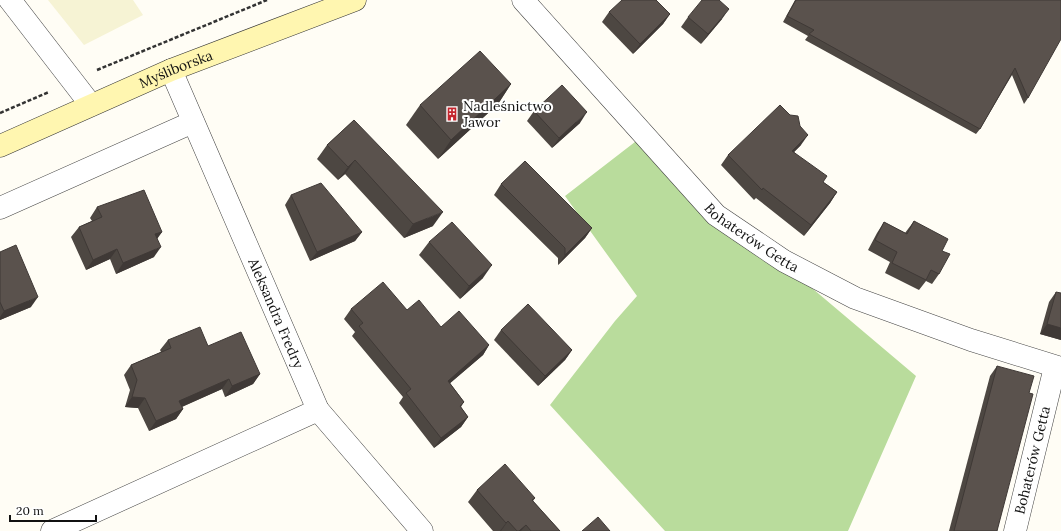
<svg xmlns="http://www.w3.org/2000/svg" width="1061" height="531" viewBox="0 0 1061 531" font-family="Lora,serif">
<style>
.farmland{fill:#f6f3d4}
.forest{fill:#b9dc9c}
.lines{fill:none;stroke-linecap:round;stroke-linejoin:round}
.street-casing{stroke:#444;stroke-width:23}
.secondary-casing{stroke:#333;stroke-width:23}
.path{stroke:#333;stroke-width:2.5;stroke-dasharray:4 2;stroke-linecap:butt}
.street{stroke:#fff;stroke-width:22}
.secondary{stroke:#fff6b0;stroke-width:22}
.wall{fill:#4d4742}
.shaded-wall{fill:#3f3936}
.building{fill:#5a524d;stroke:#3f3936}
.labels{text-anchor:middle;stroke-width:4;stroke-linejoin:round;paint-order:stroke}
.street-label{font-size:14px;fill:#111;stroke:#fff}
.poi-label{font-size:14px;fill:#111;stroke:#fff;text-anchor:start}
</style>
<rect width="100%" height="100%" fill="#fffdf5"/>
<polygon class="farmland" points="48,0 133,0 143,15 84,45"/>
<polygon class="forest" points="644,135 690,185 916,376 848,531 665,531 550,405 615,321 637,296 565,196"/>
<g class="lines">
<g class="street-casing">
<g id="street">
<polyline points="10,0 91,105"/>
<path id="s1" d="M 523,0 L 716,215 L 784,261 L 855,298 L 971,340 L 1061,368"/>
<path id="s2" d="M 171,70 L 318,410 L 422,531"/>
<polyline points="0,208 193,122"/>
<polyline points="52,531 318,410"/>
<path id="s3" d="M 1015,531 L 1055,367"/>
</g>
</g>
<g class="secondary-casing">
<g id="secondary">
<path id="s4" d="M 0,146 L 171,70 L 355,0"/>
</g>
</g>
<g class="path">
<polyline points="97,70 267,0"/>
<polyline points="0,113 49,92"/>
</g>
<use href="#street" class="street"/>
<use href="#secondary" class="secondary"/>
</g>
<g class="wall">
<polygon points="795,0 1061,0 1028,98 1024,104 1012,75 980,129 976,134 805,40 808,36 783,22"/>
<polygon points="609,12 670,14 663,24 633,54 602,22"/>
<polygon points="688,17 722,19 701,44 681,27"/>
<polygon points="511,84 498,104 438,159 406,125 420,105"/>
<polygon points="534,111 580,123 552,148 527,121"/>
<polygon points="354,120 433,226 404,238 345,174 338,180 317,159 327,145"/>
<polygon points="801,145 794,152 823,182 837,192 830,203 804,236 756,198 754,200 721,165 728,155"/>
<polygon points="501,184 592,228 585,238 558,265 558,258 494,195"/>
<polygon points="291,195 362,232 355,241 310,261 285,205"/>
<polygon points="97,207 162,232 157,238 154,257 116,274 110,259 86,270 71,237 79,227 92,221 90,218"/>
<polygon points="914,221 942,251 939,274 932,284 926,281 919,290 885,273 890,262 868,250 877,233 884,222 905,233"/>
<polygon points="429,242 483,278 460,299 419,255"/>
<polygon points="0,252 31,307 0,320"/>
<polygon points="1056,292 1061,340 1040,334 1049,302"/>
<polygon points="351,309 407,310 441,327 489,345 483,355 450,383 464,402 461,407 468,417 461,427 434,448 399,403 403,397 352,336 355,332 344,319"/>
<polygon points="501,330 572,350 565,360 538,386 494,340"/>
<polygon points="168,340 208,346 260,374 253,384 225,397 222,389 182,407 183,409 176,419 149,431 138,408 125,407 130,390 124,375 131,365 161,352 160,350"/>
<polygon points="997,366 1029,393 997,531 949,531 990,376"/>
<polygon points="477,490 535,498 533,501 560,531 493,531 468,502"/>
</g>
<g class="shaded-wall">
<polygon points="729,9 722,19 701,44 708,34"/>
<polygon points="670,14 663,24 633,54 640,44"/>
<polygon points="511,84 498,104 438,159 451,140"/>
<polygon points="587,112 580,123 552,148 559,138"/>
<polygon points="808,135 801,145 785,161 792,151"/>
<polygon points="355,160 345,174 338,180 348,167"/>
<polygon points="837,192 830,203 804,236 811,225"/>
<polygon points="443,212 433,226 404,238 413,224"/>
<polygon points="592,228 585,238 558,265 565,255"/>
<polygon points="162,232 155,242 155,234"/>
<polygon points="362,232 355,241 310,261 317,252"/>
<polygon points="161,247 154,257 116,274 123,263"/>
<polygon points="117,249 110,259 86,270 93,260"/>
<polygon points="492,265 483,278 460,299 469,286"/>
<polygon points="38,297 31,307 0,320 0,317 4,311"/>
<polygon points="1047,324 1061,328 1061,340 1040,334"/>
<polygon points="489,345 483,355 441,391 448,381"/>
<polygon points="572,350 565,360 538,386 545,376"/>
<polygon points="260,374 253,384 225,397 232,386"/>
<polygon points="229,379 222,389 172,411 179,401"/>
<polygon points="132,397 145,398 138,408 125,407"/>
<polygon points="183,409 176,419 149,431 156,421"/>
<polygon points="468,417 461,427 434,448 441,438"/>
<polygon points="508,521 501,531 500,531 506,523"/>
<polygon points="526,525 521,531 519,531"/>
</g>
<g class="building">
<polygon points="622,0 656,0 670,14 640,44 609,12"/>
<polygon points="702,0 719,0 729,9 708,34 688,17"/>
<polygon points="796,0 1061,0 1061,39 1028,98 1015,68 980,129 809,34 814,30 787,16"/>
<polygon points="480,51 511,84 451,140 420,105"/>
<polygon points="562,85 587,112 559,138 534,111"/>
<polygon points="780,105 790,115 798,116 800,126 808,135 792,151 827,176 823,182 837,192 811,225 763,188 762,190 728,155"/>
<polygon points="354,120 443,212 413,224 355,160 348,167 327,145"/>
<polygon points="525,161 592,228 565,255 565,248 501,184"/>
<polygon points="321,183 362,232 317,252 291,195"/>
<polygon points="144,190 162,232 155,234 161,247 123,263 117,249 93,260 79,227 102,217 97,207"/>
<polygon points="914,221 948,239 942,251 950,254 939,274 931,270 926,280 892,263 897,252 875,240 884,222 907,234"/>
<polygon points="452,222 492,265 469,286 429,242"/>
<polygon points="16,245 38,297 4,311 0,302 0,252"/>
<polygon points="383,282 407,310 419,300 441,327 459,311 489,345 448,381 464,402 460,406 468,417 441,438 406,393 411,389 359,326 363,323 351,309"/>
<polygon points="1056,292 1061,293 1061,328 1047,324"/>
<polygon points="528,304 572,350 545,376 501,330"/>
<polygon points="200,327 208,346 241,332 260,374 232,386 229,379 179,401 183,409 156,421 145,398 132,397 137,380 131,365 171,348 168,340"/>
<polygon points="997,366 1034,376 1029,393 1033,394 997,531 954,531"/>
<polygon points="505,464 535,498 532,500 560,531 531,531 526,525 519,531 517,531 508,521 506,523 477,490"/>
<polygon points="598,517 610,531 582,531"/>
</g>
<defs>
<g id="building-bare" transform="scale(1.08)"><path d="M-4-6H4V6H1V3H-1V6H-4ZM-2.5-4.3h1.7v1.8h-1.7ZM.8-4.3h1.7v1.8H.8ZM-2.5-1h1.7V.8h-1.7ZM.8-1h1.7V.8H.8Z" fill="#c4262e" stroke="#fff" stroke-width="2.5" paint-order="stroke"/></g>
</defs>
<g fill-rule="evenodd">
<use href="#building-bare" x="452" y="114"/>
</g>
<g class="labels">
<g class="street-label">
<text dy="5" stroke="none"><textPath href="#s4" startOffset="192">Myśliborska</textPath></text>
<text dy="5" stroke="none"><textPath href="#s1" startOffset="331">Bohaterów Getta</textPath></text>
<text dy="5" stroke="none"><textPath href="#s2" startOffset="265">Aleksandra Fredry</textPath></text>
<text dy="5" stroke="none"><textPath href="#s3" startOffset="73">Bohaterów Getta</textPath></text>
</g>
<g class="poi-label">
<text x="463" y="111">Nadleśnictwo<tspan x="463" dy="16">Jawor</tspan></text>
</g>
</g>
<path d="M10 515v6h86v-6" fill="none" stroke="#111111" stroke-width="2"/>
<text x="16" y="515" font-size="12" fill="#111111" stroke="#ffffff" stroke-width="3" paint-order="stroke">20 m</text>
</svg>
